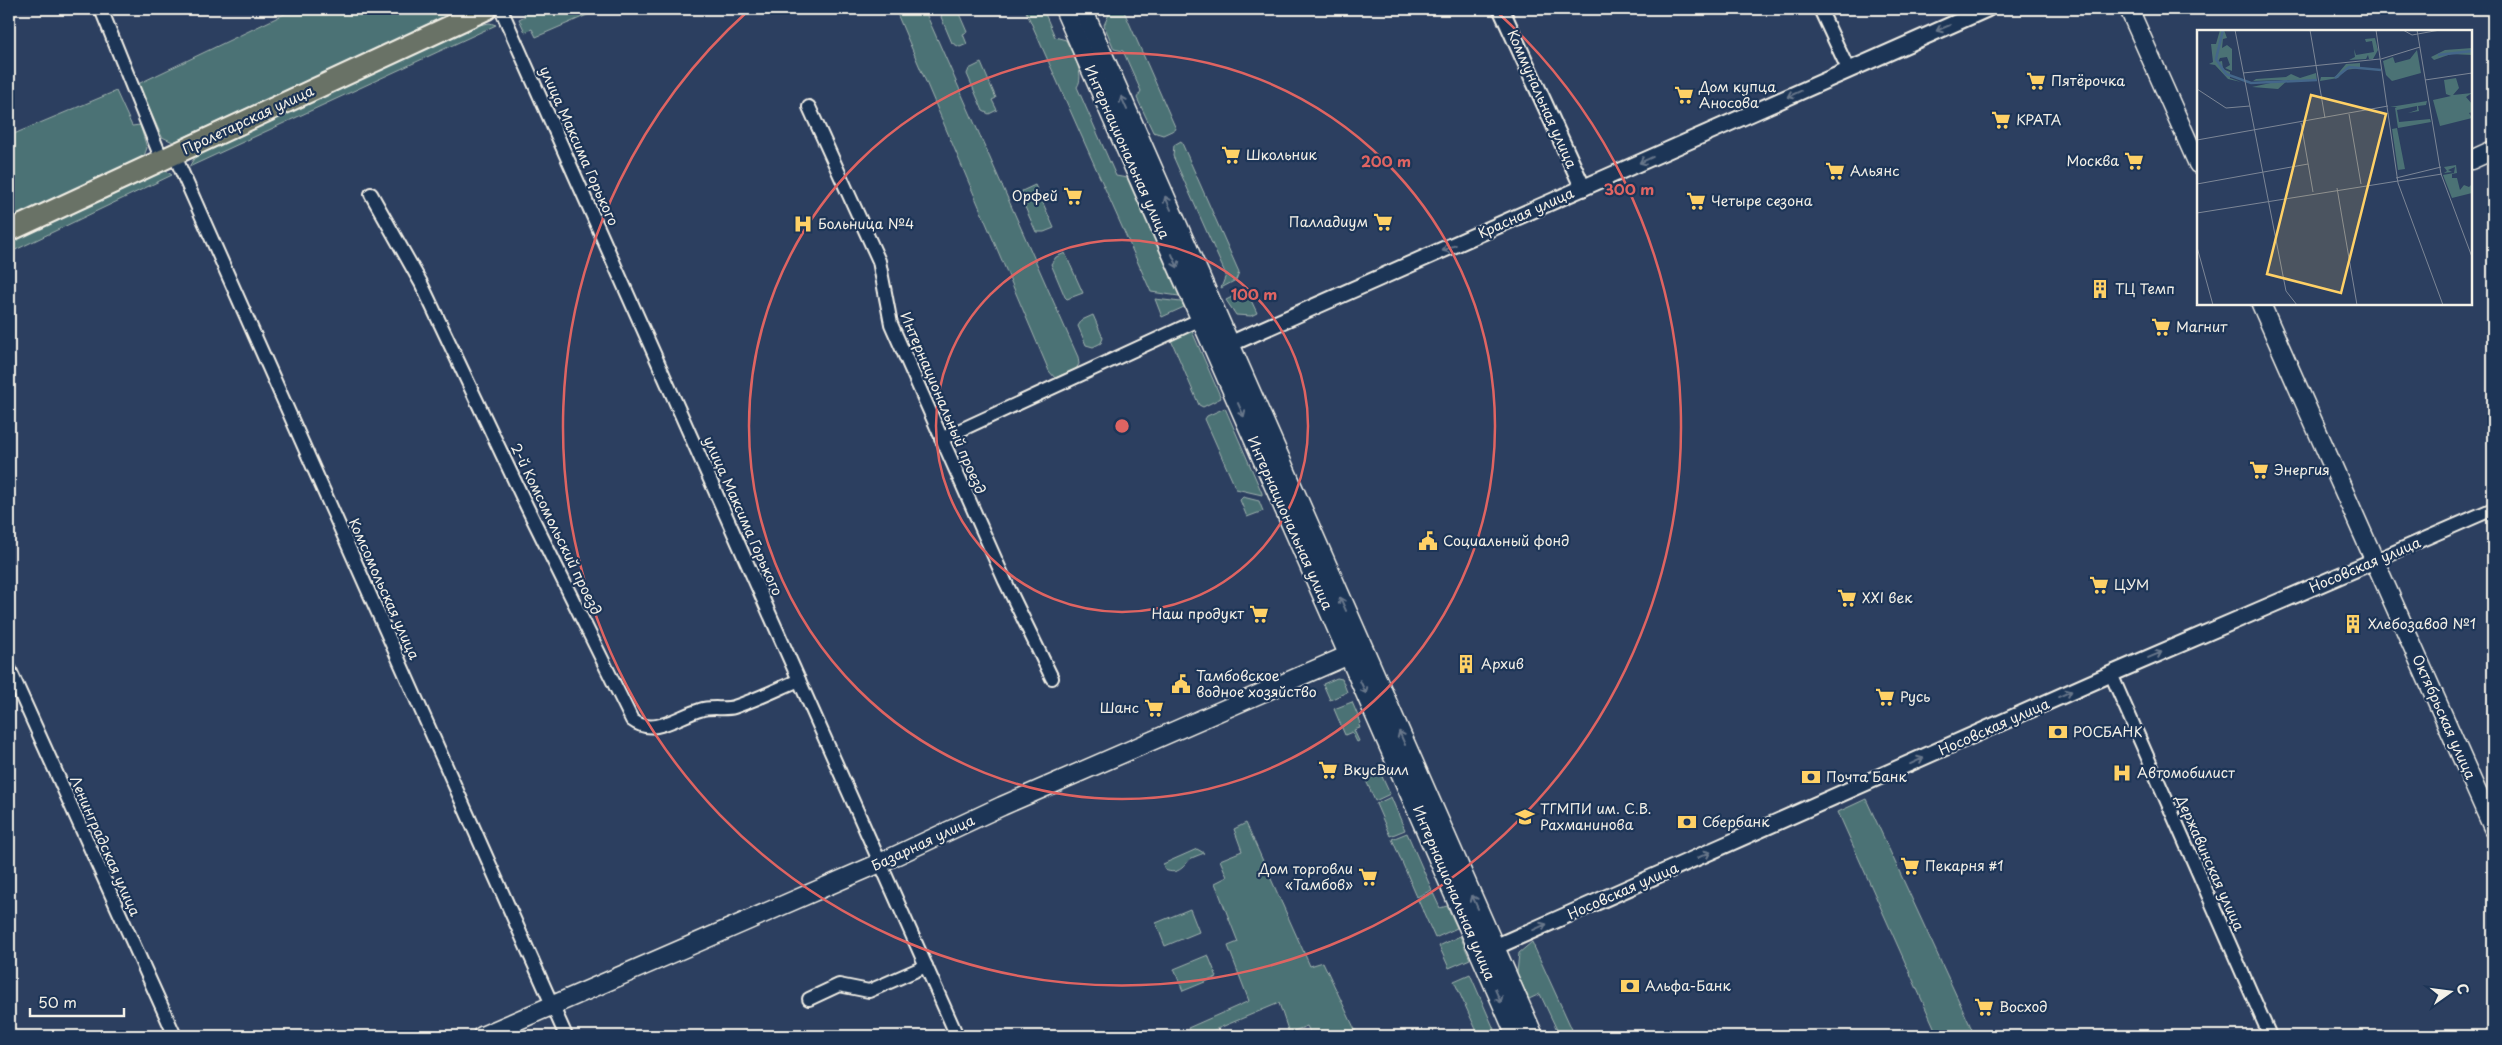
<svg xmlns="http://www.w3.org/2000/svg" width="2502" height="1045" viewBox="0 0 2502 1045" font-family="'Playpen Sans',sans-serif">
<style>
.green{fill:#4b7275;stroke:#a0b2ae}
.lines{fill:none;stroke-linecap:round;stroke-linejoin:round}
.minor-casing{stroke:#f4f1e8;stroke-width:16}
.tertiary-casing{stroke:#f4f1e8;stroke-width:19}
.secondary-casing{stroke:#f4f1e8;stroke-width:21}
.primary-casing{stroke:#f4f1e8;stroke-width:24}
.minor{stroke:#1d3557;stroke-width:12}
.tertiary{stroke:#1d3557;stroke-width:15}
.secondary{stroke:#1d3557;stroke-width:18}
.primary{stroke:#697266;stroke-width:20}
.oneway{stroke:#68778a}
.ring{fill:none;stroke:#df6462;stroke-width:2.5}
.labels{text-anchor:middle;stroke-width:4.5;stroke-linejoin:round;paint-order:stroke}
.poi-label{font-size:14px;fill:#f4f1e8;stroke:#1d3557;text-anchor:start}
.street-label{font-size:14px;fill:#f4f1e8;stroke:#1d3557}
.inset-river{fill:none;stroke:#44668a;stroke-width:2.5}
.inset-road{fill:none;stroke:#7c8696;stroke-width:1}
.view{fill:#ffd166;fill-opacity:0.15;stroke:#ffd166;stroke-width:2.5}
.inset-edge{fill:none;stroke:#f4f1e8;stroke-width:2.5}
.centre{fill:#df6462;stroke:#1d3557;stroke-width:2.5}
.ring-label{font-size:15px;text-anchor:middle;font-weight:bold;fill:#df6462;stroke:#1d3557;stroke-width:4.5;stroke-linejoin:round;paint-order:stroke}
</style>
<rect width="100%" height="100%" fill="#2c3f60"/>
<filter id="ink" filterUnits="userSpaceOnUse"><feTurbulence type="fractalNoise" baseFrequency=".02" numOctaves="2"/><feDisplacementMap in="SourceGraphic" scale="10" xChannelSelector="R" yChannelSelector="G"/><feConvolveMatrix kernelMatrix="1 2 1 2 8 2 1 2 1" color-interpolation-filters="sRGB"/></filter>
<g filter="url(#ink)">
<g class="green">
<polygon points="295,9 462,9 176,141 173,142 162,137 138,84"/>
<polygon points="523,9 601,9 536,37 532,29 525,32 519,19 525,16"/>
<polygon points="895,9 924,9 1078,357 1079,364 1076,369 1055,378 1049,371"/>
<polygon points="944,9 957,9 967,32 963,34 967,44 960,47 952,43 941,17"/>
<path d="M 1025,9 L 1043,9 L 1055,37 L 1066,40 C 1072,54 1086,74 1077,87 L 1116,176 L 1127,178 L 1179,296 L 1151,292 Z"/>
<polygon points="1116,9 1123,9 1176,129 1163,135 1153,132 1137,98 1141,91 1123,51 1114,49 1104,25 1110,12"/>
<polygon points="490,23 496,25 189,167 196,155 476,25"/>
<polygon points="981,63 996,98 992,100 997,110 989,114 983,111 967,74 969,69"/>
<polygon points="116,91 132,126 140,125 147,148 144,156 9,220 9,136"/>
<polygon points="1181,141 1239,272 1236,280 1221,288 1226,275 1173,156 1174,145"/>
<polygon points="162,171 166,171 172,175 9,253 9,242"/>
<polygon points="1035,185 1054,228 1044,232 1036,232 1021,198 1022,191"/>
<polygon points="1065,253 1083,293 1067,299 1065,297 1051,264 1056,257"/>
<polygon points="1238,294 1250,298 1257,313 1251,316 1236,315 1226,300"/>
<polygon points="1155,299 1181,302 1184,307 1162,317"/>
<polygon points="1093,315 1103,338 1101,343 1093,347 1086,345 1078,326 1082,320"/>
<polygon points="1191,329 1221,398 1203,407 1199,405 1171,340 1171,338"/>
<polygon points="1225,408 1262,493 1262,495 1236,489 1205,419 1207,416"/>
<polygon points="1243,497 1259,501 1263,511 1247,517 1240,500"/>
<polygon points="1337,678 1342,679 1347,692 1330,700 1323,684"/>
<polygon points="1352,702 1361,723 1359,725 1360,728 1354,730 1359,741 1357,742 1352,732 1345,735 1334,709"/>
<polygon points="1379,770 1390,794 1375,801 1364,776"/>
<polygon points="1391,797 1405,830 1390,836 1376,804"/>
<polygon points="1866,799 1975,1036 1938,1036 1838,812"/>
<polygon points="1246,823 1310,966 1323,962 1356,1032 1356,1036 1312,1036 1307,1026 1289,1033 1279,1003 1200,1036 1192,1036 1188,1028 1249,1001 1228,946 1238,942 1215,883 1227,877 1220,860 1242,851 1234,829"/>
<polygon points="1407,833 1432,890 1417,897 1392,839"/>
<path d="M 1197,849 L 1204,853 C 1200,855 1192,857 1189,860 C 1183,868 1177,875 1165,870 L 1163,864 Z"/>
<polygon points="1433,893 1440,908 1447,906 1457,928 1435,938 1418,900"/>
<polygon points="1190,909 1199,932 1165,946 1156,923"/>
<polygon points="1460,936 1470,959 1449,968 1439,946"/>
<polygon points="1532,942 1575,1036 1551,1036 1558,1032 1540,994 1529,999 1517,973 1519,953"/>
<polygon points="1208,955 1217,977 1183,991 1174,969"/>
<polygon points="1470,974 1497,1036 1479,1036 1454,981"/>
</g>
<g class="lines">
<g class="minor-casing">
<g id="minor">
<polyline points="101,9 162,160"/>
<polyline points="501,9 957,1036"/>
<polyline points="1820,9 1848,69"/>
<polyline points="809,107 879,261 891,324 1005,581 1052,678"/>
<polyline points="174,154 566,1036"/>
<path d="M 371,194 L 421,283 L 527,507 L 632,720 C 654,737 678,716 700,710 C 711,706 724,710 734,707 C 756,700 778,689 799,680"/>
<polyline points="941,439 1201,319"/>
<polyline points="2376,560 2493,509"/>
<polyline points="9,668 175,1036"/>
<polyline points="2111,674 2270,1036"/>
<polyline points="809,999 839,985 869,991 926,966"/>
</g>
</g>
<g class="tertiary-casing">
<g id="tertiary">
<polyline points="1501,9 1583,188"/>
<polyline points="1230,344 1987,9"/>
<polyline points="1495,947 2111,674 2376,560"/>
</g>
</g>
<g class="secondary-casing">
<g id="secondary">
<polyline points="1064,9 1516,1036"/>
<polyline points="1083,9 1534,1036"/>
<polyline points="2129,9 2198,164"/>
<polyline points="2471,160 2493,150"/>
<polyline points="2261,304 2493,828"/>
<polyline points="482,1036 880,863 1002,806 1358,651"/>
</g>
</g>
<g class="primary-casing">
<polyline id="primary" points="9,231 487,9"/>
</g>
<use href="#minor" class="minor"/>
<use href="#tertiary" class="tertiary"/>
<use href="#secondary" class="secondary"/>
<use href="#primary" class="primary"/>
</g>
<defs><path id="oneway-shaft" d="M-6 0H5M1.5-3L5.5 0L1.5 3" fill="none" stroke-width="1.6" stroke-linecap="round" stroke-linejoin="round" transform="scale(1.25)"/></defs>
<g class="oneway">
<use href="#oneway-shaft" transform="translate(1943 28) rotate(157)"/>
<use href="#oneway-shaft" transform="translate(1794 94) rotate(156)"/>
<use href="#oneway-shaft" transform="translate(1124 103) rotate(-114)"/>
<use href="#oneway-shaft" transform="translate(1646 160) rotate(156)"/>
<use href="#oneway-shaft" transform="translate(1168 203) rotate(-114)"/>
<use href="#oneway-shaft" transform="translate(1449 248) rotate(156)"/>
<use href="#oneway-shaft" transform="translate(1175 261) rotate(66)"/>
<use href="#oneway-shaft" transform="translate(1241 410) rotate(66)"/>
<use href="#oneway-shaft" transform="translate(1343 604) rotate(-114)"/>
<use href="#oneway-shaft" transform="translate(2155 655) rotate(-23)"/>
<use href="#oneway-shaft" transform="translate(1363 687) rotate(65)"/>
<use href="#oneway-shaft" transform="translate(2065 694) rotate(-24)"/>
<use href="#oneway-shaft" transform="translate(1402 738) rotate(-114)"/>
<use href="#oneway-shaft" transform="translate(1917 761) rotate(-24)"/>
<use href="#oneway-shaft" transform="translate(1704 855) rotate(-24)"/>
<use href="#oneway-shaft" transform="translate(1475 902) rotate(-114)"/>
<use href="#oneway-shaft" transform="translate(1540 927) rotate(-24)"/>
<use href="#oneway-shaft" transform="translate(1498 996) rotate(66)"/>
</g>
</g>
<g class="ring">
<circle cx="1122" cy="426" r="186"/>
<circle cx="1122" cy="426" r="373"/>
<path d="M1496 11A559 559 0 1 1 748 11"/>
</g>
<defs>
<g id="supermarket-bare" transform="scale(1.5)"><path d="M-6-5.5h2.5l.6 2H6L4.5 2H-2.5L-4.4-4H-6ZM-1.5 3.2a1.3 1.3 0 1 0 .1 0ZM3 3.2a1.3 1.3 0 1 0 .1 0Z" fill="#ffd166" stroke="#1d3557" stroke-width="2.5" paint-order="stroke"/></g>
<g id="hospital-bare" transform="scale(1.5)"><path d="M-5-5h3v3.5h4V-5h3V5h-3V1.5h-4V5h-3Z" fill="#ffd166" stroke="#1d3557" stroke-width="2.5" paint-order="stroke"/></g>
<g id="building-bare" transform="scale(1.5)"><path d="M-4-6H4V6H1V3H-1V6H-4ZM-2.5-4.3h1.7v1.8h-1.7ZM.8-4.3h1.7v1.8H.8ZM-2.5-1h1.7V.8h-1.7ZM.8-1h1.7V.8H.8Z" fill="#ffd166" stroke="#1d3557" stroke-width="2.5" paint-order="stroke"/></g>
<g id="civic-bare" transform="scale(1.5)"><path d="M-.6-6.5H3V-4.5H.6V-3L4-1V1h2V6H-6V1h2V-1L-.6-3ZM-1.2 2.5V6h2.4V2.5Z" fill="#ffd166" stroke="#1d3557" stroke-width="2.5" paint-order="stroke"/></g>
<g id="bank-bare" transform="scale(1.5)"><path d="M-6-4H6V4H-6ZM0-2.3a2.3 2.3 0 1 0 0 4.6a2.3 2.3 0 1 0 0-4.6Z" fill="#ffd166" stroke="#1d3557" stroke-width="2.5" paint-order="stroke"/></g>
<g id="school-bare" transform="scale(1.5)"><path d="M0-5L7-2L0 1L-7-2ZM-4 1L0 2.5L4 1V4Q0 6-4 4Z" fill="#ffd166" stroke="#1d3557" stroke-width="2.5" paint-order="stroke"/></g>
</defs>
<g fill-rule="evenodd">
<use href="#supermarket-bare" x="2036" y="81"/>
<use href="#supermarket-bare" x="1684" y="95"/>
<use href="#supermarket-bare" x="2001" y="120"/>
<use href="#supermarket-bare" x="1231" y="155"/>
<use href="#supermarket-bare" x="2134" y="161"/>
<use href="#supermarket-bare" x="1835" y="171"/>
<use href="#supermarket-bare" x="1073" y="196"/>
<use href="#supermarket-bare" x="1696" y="201"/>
<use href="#supermarket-bare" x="1383" y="222"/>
<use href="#hospital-bare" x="803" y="224"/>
<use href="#building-bare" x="2100" y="289"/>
<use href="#supermarket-bare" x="2161" y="327"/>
<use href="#supermarket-bare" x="2259" y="470"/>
<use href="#civic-bare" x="1428" y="541"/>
<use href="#supermarket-bare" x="2099" y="585"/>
<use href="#supermarket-bare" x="1847" y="598"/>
<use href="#supermarket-bare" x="1259" y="614"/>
<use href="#building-bare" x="2353" y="624"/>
<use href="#building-bare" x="1466" y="664"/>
<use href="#civic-bare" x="1181" y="684"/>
<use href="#supermarket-bare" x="1885" y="697"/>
<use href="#supermarket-bare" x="1154" y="708"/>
<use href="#bank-bare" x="2058" y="732"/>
<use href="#supermarket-bare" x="1328" y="770"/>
<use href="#hospital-bare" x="2122" y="773"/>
<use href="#bank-bare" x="1811" y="777"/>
<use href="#school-bare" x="1525" y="817"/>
<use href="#bank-bare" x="1687" y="822"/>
<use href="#supermarket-bare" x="1910" y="866"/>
<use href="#supermarket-bare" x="1368" y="877"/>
<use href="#bank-bare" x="1630" y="986"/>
<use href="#supermarket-bare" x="1984" y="1007"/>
</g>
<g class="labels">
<g class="poi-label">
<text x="2051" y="86">Пятёрочка</text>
<text x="1699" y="92">Дом купца<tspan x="1699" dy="16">Аносова</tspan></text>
<text x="2016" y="125">КРАТА</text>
<text x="1246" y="160">Школьник</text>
<text x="2119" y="166" text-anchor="end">Москва</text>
<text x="1850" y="176">Альянс</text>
<text x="1058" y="201" text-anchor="end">Орфей</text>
<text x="1711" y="206">Четыре сезона</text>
<text x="1368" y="227" text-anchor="end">Палладиум</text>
<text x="818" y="229">Больница №4</text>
<text x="2115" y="294">ТЦ Темп</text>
<text x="2176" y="332">Магнит</text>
<text x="2274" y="475">Энергия</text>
<text x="1443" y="546">Социальный фонд</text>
<text x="2114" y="590">ЦУМ</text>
<text x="1862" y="603">XXI век</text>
<text x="1244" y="619" text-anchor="end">Наш продукт</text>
<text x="2368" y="629">Хлебозавод №1</text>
<text x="1481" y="669">Архив</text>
<text x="1196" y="681">Тамбовское<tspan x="1196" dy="16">водное хозяйство</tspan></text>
<text x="1900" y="702">Русь</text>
<text x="1139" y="713" text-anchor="end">Шанс</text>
<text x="2073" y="737">РОСБАНК</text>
<text x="1343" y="775">ВкусВилл</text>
<text x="2137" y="778">Автомобилист</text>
<text x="1826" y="782">Почта Банк</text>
<text x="1540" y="814">ТГМПИ им. С.В.<tspan x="1540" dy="16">Рахманинова</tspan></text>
<text x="1702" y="827">Сбербанк</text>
<text x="1925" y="871">Пекарня #1</text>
<text x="1353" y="874" text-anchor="end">Дом торговли<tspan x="1353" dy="16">«Тамбов»</tspan></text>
<text x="1645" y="991">Альфа-Банк</text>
<text x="1999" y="1012">Восход</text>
</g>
<g class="street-label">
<text transform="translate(1542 99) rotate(66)" y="5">Коммунальная улица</text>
<text transform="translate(248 120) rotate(-25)" y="5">Пролетарская улица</text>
<text transform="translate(579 146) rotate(66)" y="5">улица Максима Горького</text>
<text transform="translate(1127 152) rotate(66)" y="5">Интернациональная улица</text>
<text transform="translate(1526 213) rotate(-24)" y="5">Красная улица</text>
<text transform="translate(943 403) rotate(67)" y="5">Интернациональный проезд</text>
<text transform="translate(743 516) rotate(66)" y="5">улица Максима Горького</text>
<text transform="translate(1290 523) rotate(66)" y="5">Интернациональная улица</text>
<text transform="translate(556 529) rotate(64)" y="5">2-й Комсомольский проезд</text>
<text transform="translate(2365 565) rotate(-23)" y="5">Носовская улица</text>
<text transform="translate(384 589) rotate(66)" y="5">Комсомольская улица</text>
<text transform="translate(2444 717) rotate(66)" y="5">Октябрьская улица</text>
<text transform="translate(1994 727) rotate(-24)" y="5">Носовская улица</text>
<text transform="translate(923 843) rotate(-25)" y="5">Базарная улица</text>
<text transform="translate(105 846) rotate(66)" y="5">Ленинградская улица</text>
<text transform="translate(2210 863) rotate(66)" y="5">Державинская улица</text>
<text transform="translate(1623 891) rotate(-24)" y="5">Носовская улица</text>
<text transform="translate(1454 893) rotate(67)" y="5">Интернациональная улица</text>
</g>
</g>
<g transform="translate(2197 30)">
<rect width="275" height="275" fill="#2c3f60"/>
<path d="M 23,0 L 27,0 L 30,8 L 26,9 L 25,18 L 30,15 L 35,19 L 35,41 L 28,38 L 33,35 L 30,27 L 23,28 L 21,32 L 25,31 L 26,39 L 33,42 L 33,48 L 44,52 L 31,49 L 18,35 L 12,34 L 16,32 L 14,14 L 19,14 ZM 178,8 L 181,20 L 176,29 L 172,29 L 171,25 L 169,29 L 152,30 L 158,27 L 157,19 L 159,25 L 177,22 L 175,11 L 169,12 L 170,15 L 168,9 ZM 275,18 L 275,25 L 254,24 L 237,30 L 234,27 L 248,20 ZM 220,20 L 224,43 L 195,51 L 189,45 L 186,31 L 196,27 L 198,33 L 213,29 ZM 163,33 L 163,38 L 148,40 L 141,48 L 123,51 L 124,47 L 138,47 L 149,34 ZM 119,43 L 120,51 L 91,50 L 81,59 L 55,57 L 87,50 L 56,51 L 59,49 L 89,47 L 94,44 L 103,48 ZM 259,48 L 262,58 L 256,65 L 275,63 L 269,67 L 275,74 L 275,82 L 272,83 L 275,88 L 243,96 L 236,70 L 254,66 L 249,64 L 247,50 ZM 230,71 L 229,75 L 221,76 L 222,81 L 211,83 L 220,80 L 220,76 L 200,80 L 202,92 L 233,89 L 234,92 L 201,98 L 198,78 L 200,77 L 193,77 ZM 200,98 L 208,139 L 201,140 L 195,99 ZM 259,135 L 260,143 L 255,144 L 255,148 L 260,148 L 263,160 L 267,155 L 272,157 L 275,154 L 275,163 L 255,168 L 246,145 L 257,143 L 258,137 L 251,140 L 255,142 L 247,143 L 250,141 L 247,137 Z" fill="#4b7275"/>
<path class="inset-river" d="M 26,0 L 19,29 L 29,44 L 54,53 L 120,50M 241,25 L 275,21M 138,48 L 152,37 L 184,40"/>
<path class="inset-road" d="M 38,0 L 89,261 L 100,275M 113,0 L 128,88M 179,0 L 201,153 L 246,275M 206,0 L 215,5 L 243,0M 220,0 L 244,144 L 275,227M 184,29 L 223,17M 46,43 L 183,29M 228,50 L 275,43M 0,59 L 29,78 L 53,76M 152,84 L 164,154M 104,93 L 116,162M 0,110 L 191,76M 199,148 L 244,137M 0,154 L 111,134M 140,158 L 160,275M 0,183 L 245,144M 0,217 L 16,275"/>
<path class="view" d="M 114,65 L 189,84 L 144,263 L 70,244 Z"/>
<rect width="275" height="275" class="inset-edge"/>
</g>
<circle cx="1122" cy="426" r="8" class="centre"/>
<g class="ring-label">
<text x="1386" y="167">200 m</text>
<text x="1629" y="195">300 m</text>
<text x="1254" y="300">100 m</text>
</g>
<rect width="2502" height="1045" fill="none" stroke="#1d3557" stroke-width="30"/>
<rect x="15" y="15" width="2472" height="1015" fill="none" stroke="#f4f1e8" stroke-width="2" filter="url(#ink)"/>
<g transform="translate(2450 992) rotate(76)" stroke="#1d3557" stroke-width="4" paint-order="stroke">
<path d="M0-4L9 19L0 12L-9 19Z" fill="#f4f1e8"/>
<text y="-8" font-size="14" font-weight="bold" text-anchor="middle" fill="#f4f1e8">С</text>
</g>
<path d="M30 1008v8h94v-8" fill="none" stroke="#f4f1e8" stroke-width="2.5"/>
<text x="38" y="1008" font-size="15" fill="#f4f1e8" stroke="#1d3557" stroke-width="4" paint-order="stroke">50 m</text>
</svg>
